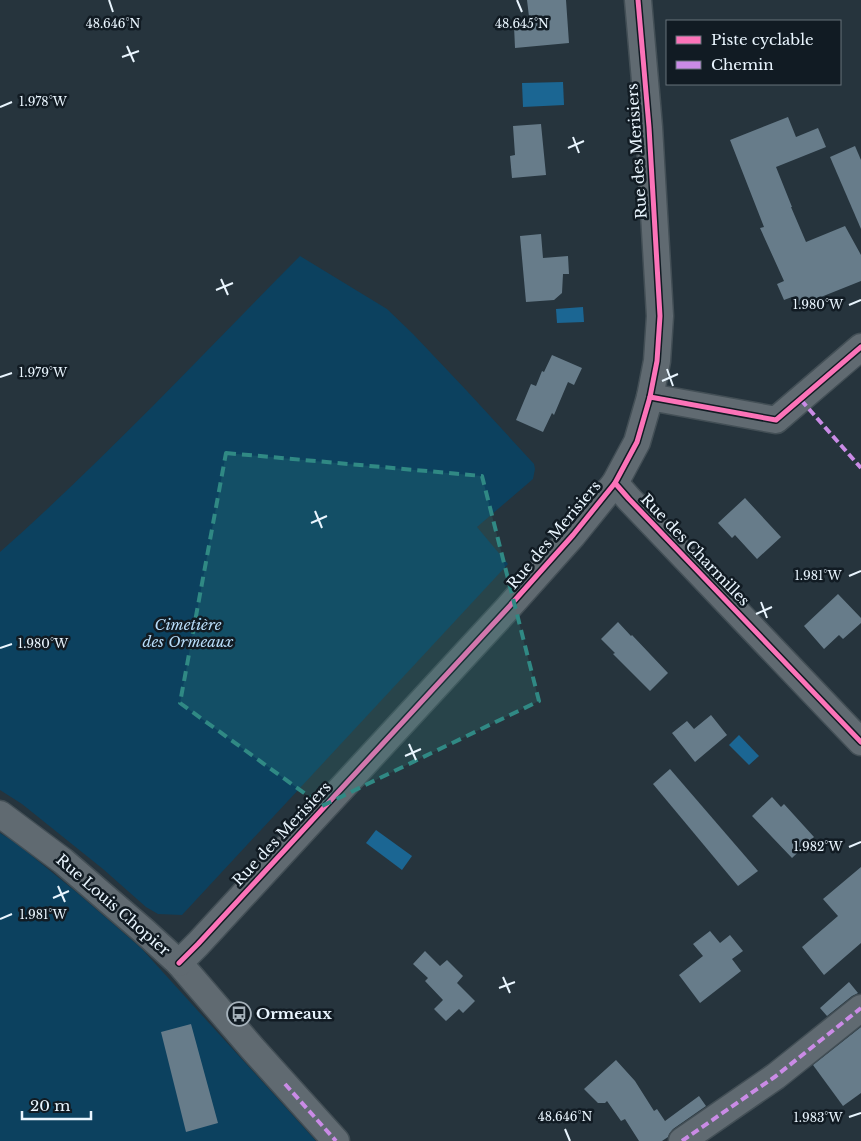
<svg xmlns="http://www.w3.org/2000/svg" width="861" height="1141" viewBox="0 0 861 1141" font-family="'Libre Baskerville',serif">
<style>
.green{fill:#0c415f}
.water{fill:#1b6693}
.building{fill:#677c8a}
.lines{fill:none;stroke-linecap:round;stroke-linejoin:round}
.minor-casing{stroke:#434f56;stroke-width:29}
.minor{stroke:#606a71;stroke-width:26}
.quiet{stroke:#ca8be6;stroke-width:4;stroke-dasharray:8 4;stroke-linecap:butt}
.cycleway-casing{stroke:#111b23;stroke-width:8}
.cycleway{stroke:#fb73b8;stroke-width:5}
.marked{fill:#308984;fill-opacity:0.2;stroke:#308984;stroke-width:4;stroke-dasharray:10 6;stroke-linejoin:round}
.ticks{fill:none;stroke:#e9f5fe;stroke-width:2}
.labels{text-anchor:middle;stroke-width:5;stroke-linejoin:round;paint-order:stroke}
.street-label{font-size:15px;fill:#e9f5fe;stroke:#111b23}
.park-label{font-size:15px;font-style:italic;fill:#b7dbf7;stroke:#111b23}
.poi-label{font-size:15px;font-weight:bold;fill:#e9f5fe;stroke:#111b23;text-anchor:start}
.ticks-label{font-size:12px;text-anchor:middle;fill:#e9f5fe;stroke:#111b23;stroke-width:5;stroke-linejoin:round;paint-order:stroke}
</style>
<rect width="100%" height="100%" fill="#26343d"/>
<g class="green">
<path d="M 300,256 L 387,309 L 413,334 L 467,391 L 534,464 L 535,469 L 533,479 L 477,527 L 508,564 L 182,915 L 158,914 L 146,907 L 103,869 L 22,804 L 0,790 L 0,552 C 105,459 201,356 300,256 Z"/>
<polygon points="0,833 16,843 75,891 141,948 316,1141 0,1141"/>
</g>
<g class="water">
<polygon points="563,82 564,105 523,107 522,83"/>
<polygon points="583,307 584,322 557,323 556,309"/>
<polygon points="739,735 759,756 749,765 729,745"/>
<polygon points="376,830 412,856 402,870 366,843"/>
</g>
<g class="building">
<polygon points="527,0 566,0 569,43 515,48 514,26 530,25"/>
<polygon points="788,117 796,137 818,128 826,147 776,167 792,207 791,207 806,242 845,226 861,255 861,281 796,307 792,297 784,300 777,284 784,281 760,228 764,227 730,140"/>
<polygon points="541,124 546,175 512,178 510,156 515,155 513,126"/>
<polygon points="855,146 861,160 861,229 830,157"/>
<polygon points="541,234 543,258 568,256 569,274 563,274 562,293 554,300 526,302 520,236"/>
<polygon points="552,355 582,368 574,385 568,382 554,415 552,413 543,432 516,420 531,384 536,386 542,371 544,372"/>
<polygon points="745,498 781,537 757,559 735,535 732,538 718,523"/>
<polygon points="838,594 861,618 861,623 843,639 839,635 824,649 804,626"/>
<polygon points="618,622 631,636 632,635 668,673 650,691 613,654 615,653 601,639"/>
<polygon points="711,715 727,735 695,762 672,733 687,721 694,729"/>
<polygon points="670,769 758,871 738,886 653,784"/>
<polygon points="772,797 781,807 784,804 814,837 792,858 752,816"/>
<polygon points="861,867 861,943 824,975 802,947 838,916 823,899"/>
<polygon points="710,931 720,943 730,935 743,951 732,959 741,971 700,1003 679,975 703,956 693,944"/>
<polygon points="425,951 440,966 447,960 463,976 457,983 475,1001 463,1013 459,1009 446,1021 434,1009 443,1000 425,981 428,978 413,964"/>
<polygon points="849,982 858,993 852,996 827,1016 820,1008"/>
<polygon points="191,1024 218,1123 186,1132 161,1032"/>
<polygon points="861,1027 861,1093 843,1106 813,1065"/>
<polygon points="616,1060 635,1081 654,1111 657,1109 665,1121 699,1096 706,1106 673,1129 669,1134 668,1137 662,1141 639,1141 625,1119 621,1121 607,1101 605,1103 598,1103 584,1089"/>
</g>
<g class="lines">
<g class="minor-casing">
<g id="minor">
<polyline points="650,397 776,420 861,347"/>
<polyline points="615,483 629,499 861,742"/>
<polyline points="0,814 63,861 144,931 179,963 253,1049 336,1141"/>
<polyline points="179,963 198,944 507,609 573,535 615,483 637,442 650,397 657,361 660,316 649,127 638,0"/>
<polyline points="682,1141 776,1076 861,1008"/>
</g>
</g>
<use href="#minor" class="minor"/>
<g class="quiet">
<polyline points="801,400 861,468"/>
<polyline points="285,1084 336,1141"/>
<polyline points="682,1141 776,1076 861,1008"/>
</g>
<g class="cycleway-casing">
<g id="cycleway">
<polyline points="650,397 776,420 861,347"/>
<polyline points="615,483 629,499 861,742"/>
<polyline points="179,963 198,944 507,609 573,535 615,483 637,442 650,397 657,361 660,316 649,127 638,0"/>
</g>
</g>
<use href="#cycleway" class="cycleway"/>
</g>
<path class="marked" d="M 226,453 L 482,476 L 539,701 L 322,806 L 180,703 Z"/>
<path class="ticks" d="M 109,0 L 113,12M 517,0 L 522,12M 127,46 L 134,62M 122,57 L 139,51M 0,107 L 12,102M 573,137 L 579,153M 568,148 L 584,141M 221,279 L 228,295M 216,290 L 233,283M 849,305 L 861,300M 667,369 L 673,386M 0,377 L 12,373M 662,381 L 678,374M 315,511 L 322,528M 311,523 L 327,516M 849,576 L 861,571M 761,602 L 767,618M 756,614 L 772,607M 0,648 L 12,644M 409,744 L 416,760M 405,756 L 421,749M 849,847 L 861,842M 58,886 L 65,902M 53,898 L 69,891M 0,919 L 12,914M 503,977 L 510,993M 499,988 L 515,982M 849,1117 L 861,1113M 565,1129 L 570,1141"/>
<defs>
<g id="bus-ring" transform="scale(1.25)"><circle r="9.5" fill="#111b23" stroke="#a5b1ba" stroke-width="1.5"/><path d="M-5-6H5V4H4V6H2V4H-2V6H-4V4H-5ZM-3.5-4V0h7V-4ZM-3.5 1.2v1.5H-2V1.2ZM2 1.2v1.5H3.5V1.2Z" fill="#a5b1ba"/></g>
</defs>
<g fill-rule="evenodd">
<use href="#bus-ring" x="239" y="1014"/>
</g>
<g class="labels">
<g class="street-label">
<text transform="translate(637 151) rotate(-94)" y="5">Rue des Merisiers</text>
<text transform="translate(554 535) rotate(-50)" y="5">Rue des Merisiers</text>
<text transform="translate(695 550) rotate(46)" y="5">Rue des Charmilles</text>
<text transform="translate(282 834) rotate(-47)" y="5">Rue des Merisiers</text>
<text transform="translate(113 905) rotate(41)" y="5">Rue Louis Chopier</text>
</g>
<g class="park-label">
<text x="188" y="630">Cimetière<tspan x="188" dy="17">des Ormeaux</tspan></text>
</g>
<g class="poi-label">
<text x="256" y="1019">Ormeaux</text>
</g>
</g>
<g class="ticks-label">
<text x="113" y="28">48.646°N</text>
<text x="522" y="28">48.645°N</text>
<text x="43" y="106">1.978°W</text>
<text x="818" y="309">1.980°W</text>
<text x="43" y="377">1.979°W</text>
<text x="818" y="580">1.981°W</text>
<text x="43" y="648">1.980°W</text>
<text x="818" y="851">1.982°W</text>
<text x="43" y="919">1.981°W</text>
<text x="565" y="1121">48.646°N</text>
<text x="818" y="1122">1.983°W</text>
</g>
<rect x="666" y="20" width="175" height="65" fill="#111b23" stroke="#67727b"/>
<rect x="676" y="36" width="25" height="8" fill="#fb73b8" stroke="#67727b"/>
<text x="711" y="45" font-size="15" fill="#e9f5fe">Piste cyclable</text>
<rect x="676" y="61" width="25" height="8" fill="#ca8be6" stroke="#67727b"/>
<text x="711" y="70" font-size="15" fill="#e9f5fe">Chemin</text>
<path d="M22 1111v8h69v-8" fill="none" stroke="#e9f5fe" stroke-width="2.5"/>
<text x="30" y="1111" font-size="15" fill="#e9f5fe" stroke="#111b23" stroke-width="4" paint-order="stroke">20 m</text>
</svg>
